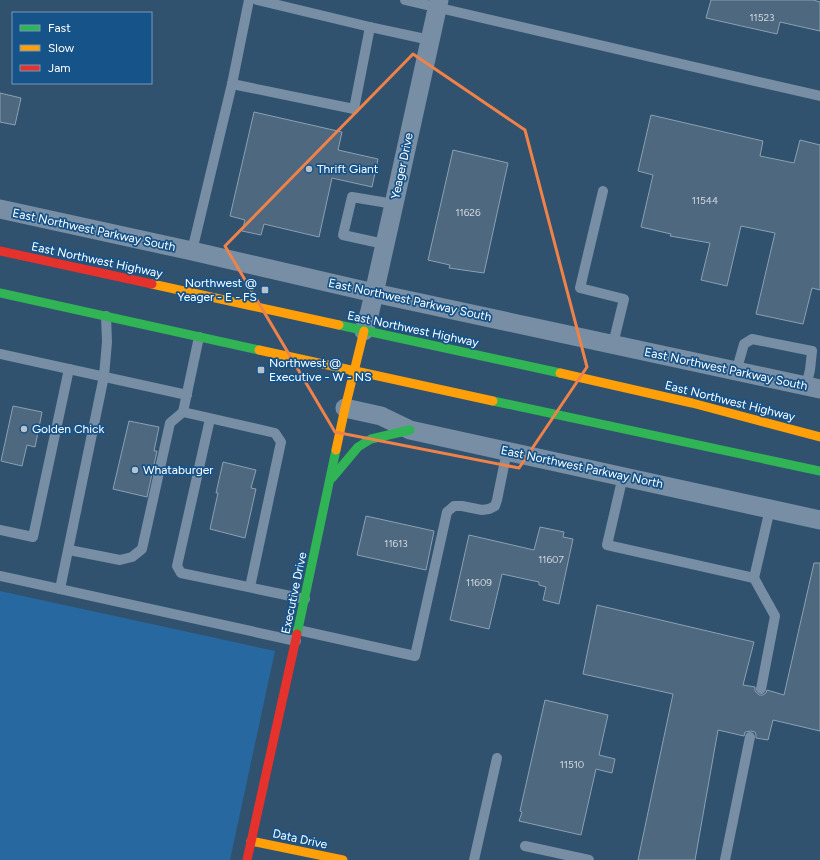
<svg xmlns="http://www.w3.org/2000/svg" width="820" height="860" viewBox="0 0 820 860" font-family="Figtree,sans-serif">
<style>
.green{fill:#26689f}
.building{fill:#4d687f;stroke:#8ba0b2}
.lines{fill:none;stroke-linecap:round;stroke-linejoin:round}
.lane{stroke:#778ea4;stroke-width:10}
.street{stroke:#778ea4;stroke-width:19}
.fast{stroke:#30b455;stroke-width:9}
.slow{stroke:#ff9f0a;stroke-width:9}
.jam{stroke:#e5322d;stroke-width:9}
.marked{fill:none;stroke:#ee8249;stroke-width:3;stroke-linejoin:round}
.poi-dot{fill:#b7c2cd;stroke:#165389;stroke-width:1.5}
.labels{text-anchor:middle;stroke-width:3.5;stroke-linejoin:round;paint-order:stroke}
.number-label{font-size:10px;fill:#d2d9df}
.street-label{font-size:12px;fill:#fff;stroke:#165389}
.poi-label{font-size:12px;fill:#fff;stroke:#165389;text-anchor:start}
</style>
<rect width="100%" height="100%" fill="#30526f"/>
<polygon class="green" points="0,591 275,651 230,860 0,860"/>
<g class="building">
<polygon points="711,0 813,0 820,2 820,31 780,22 777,34 706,18"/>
<polygon points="0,93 21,98 15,125 0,122"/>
<polygon points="254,112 342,132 338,150 378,159 372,187 332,178 319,237 264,224 261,235 242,231 245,220 230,216"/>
<polygon points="651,115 763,141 760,156 794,163 800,140 820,145 820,290 812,288 803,324 756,314 775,233 741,226 727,286 701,280 710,243 670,236 671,234 641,227 653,175 638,171"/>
<polygon points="453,150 508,163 484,273 449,268 450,265 428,260"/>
<polygon points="13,406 42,412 35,447 27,445 22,466 1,461"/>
<polygon points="129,421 159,427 154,451 157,451 147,497 113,489"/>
<polygon points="223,462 256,470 251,488 256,489 245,538 210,529 218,493 216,493"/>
<polygon points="366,516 434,531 426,570 357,555"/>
<polygon points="540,527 564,532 563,537 573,539 559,604 543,600 546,587 539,585 539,582 502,574 489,629 450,620 469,535 534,550"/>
<polygon points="814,563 820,563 820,731 773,720 768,740 756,738 756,735 755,732 751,731 745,732 744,736 718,730 695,860 638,860 673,694 583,674 597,605 754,642 743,685 755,687 755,691 759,695 763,695 766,693 767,690 784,695"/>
<polygon points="545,700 608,715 599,755 615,759 612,773 596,769 581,835 519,821 522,812 520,811"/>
</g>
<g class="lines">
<g class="lane">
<polyline points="257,0 370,27 430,40"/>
<polyline points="405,0 820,96"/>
<polyline points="232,84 354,109 370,27"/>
<polyline points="603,191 580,288 624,299 613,344"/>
<polyline points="384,244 343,235 352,197 394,204"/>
<polyline points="192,251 232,84 249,0"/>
<polyline points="199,337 183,412 275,433 281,442 250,587"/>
<polyline points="0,354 187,395"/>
<polyline points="736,372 744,344 752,339 812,351 810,370 806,386"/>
<polyline points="210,419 177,566 181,573 305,599"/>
<polyline points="623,476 607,545 754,578 770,509"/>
<polyline points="0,530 33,537 69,369"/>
<polyline points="69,550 120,560 132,557 142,549 170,423 183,412"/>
<polyline points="0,576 296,641"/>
<polyline points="754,578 775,616 761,689"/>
<polyline points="60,589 104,376 107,342 106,316"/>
<polyline points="298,630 415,656 447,512 454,506 462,506 482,510 489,509 495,506 497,500 507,451"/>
<polyline points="525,846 589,860"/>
<polyline points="474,860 497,758"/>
<polyline points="725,860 750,737"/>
</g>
<g class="street">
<polyline points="0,209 192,251 374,293 820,389"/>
<polyline points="364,331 370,311 394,204 439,0"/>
<polyline points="345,408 381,416 410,430 820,520"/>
</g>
<g class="fast">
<polyline points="0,293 259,350"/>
<polyline points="339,325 560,373"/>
<polyline points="493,401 820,471"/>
<polyline points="332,478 358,447 371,439 410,430"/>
<polyline points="297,634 336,450"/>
</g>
<g class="slow">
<polyline points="152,284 339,325"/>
<polyline points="259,350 493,401"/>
<polyline points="560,373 692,403 820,437"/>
<polyline points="336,450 345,408 364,331"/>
<polyline points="251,841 343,860"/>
</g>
<g class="jam">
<polyline points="0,251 152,284"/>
<polyline points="247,860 297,634"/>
</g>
</g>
<path class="marked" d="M 413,54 L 525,130 L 587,367 L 519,468 L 335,432 L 225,246 Z"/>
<g class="poi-dot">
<circle cx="309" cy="169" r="4"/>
<rect x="261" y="286" width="8" height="8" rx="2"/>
<rect x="257" y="366" width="8" height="8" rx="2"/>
<circle cx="24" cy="429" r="4"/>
<circle cx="135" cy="470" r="4"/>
</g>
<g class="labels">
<g class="number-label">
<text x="762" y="21">11523</text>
<text x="705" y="204">11544</text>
<text x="468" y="216">11626</text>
<text x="396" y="547">11613</text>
<text x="551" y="563">11607</text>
<text x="479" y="586">11609</text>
<text x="572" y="768">11510</text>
</g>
<g class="street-label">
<text transform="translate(402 166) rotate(-78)" y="4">Yeager Drive</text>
<text transform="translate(94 230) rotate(12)" y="4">East Northwest Parkway South</text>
<text transform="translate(97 260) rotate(12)" y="4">East Northwest Highway</text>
<text transform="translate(410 300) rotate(12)" y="4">East Northwest Parkway South</text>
<text transform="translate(413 329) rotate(12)" y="4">East Northwest Highway</text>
<text transform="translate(726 369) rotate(12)" y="4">East Northwest Parkway South</text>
<text transform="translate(730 401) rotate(14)" y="4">East Northwest Highway</text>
<text transform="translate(582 467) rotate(12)" y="4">East Northwest Parkway North</text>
<text transform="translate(294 593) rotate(-78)" y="4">Executive Drive</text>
<text transform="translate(300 839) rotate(12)" y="4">Data Drive</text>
</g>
<g class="poi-label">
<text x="317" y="173">Thrift Giant</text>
<text x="257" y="287" text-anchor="end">Northwest @<tspan x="257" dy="14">Yeager - E - FS</tspan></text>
<text x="269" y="367">Northwest @<tspan x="269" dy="14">Executive - W - NS</tspan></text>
<text x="32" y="433">Golden Chick</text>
<text x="143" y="474">Whataburger</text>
</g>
</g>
<rect x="12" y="12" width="140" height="72" fill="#165389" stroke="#7398b8"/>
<rect x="20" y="25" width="20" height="6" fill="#30b455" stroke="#7398b8"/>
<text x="48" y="32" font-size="12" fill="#ffffff">Fast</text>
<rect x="20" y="45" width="20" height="6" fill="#ff9f0a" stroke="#7398b8"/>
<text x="48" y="52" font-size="12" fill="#ffffff">Slow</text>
<rect x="20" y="65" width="20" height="6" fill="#e5322d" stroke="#7398b8"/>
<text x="48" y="72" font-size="12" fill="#ffffff">Jam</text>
</svg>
